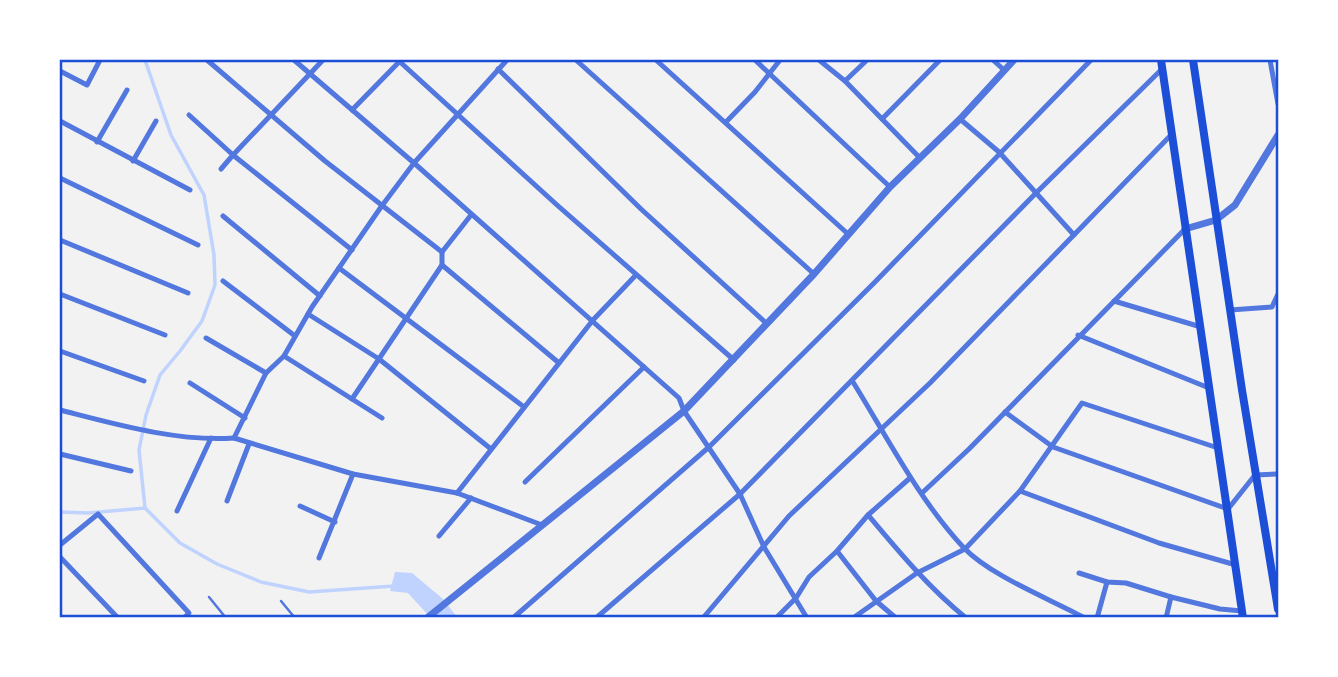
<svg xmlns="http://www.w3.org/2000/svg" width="1338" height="677" viewBox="0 0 1338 677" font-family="'Roboto Condensed',sans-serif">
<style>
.water{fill:#bfd3fe}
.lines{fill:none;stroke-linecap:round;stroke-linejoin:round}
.stream{stroke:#bfd3fe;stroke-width:3.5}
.service{stroke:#5277de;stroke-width:2.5}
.minor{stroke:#5277de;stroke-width:5}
.tertiary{stroke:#5277de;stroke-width:7}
.secondary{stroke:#1d4ed8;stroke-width:8}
.neatline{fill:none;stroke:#1d4ed8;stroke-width:2.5}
</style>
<rect width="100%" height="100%" fill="#f2f2f2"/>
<polygon class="water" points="395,572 412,573 443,599 457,617 430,617 408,593 390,591"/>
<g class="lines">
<g class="stream">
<polyline points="145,508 139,450 146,415 160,375 180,351 202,321 215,285 214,255 204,195 171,135 145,60"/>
<polyline points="145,508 180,543 217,564 261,582 309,592 394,586"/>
<polyline points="60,512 88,513 145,508"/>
</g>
<g class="service">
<polyline points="209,597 226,618"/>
<polyline points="281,601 295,618"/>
</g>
<g class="minor">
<polyline points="207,60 325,161 442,252"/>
<polyline points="294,60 414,163 679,398 684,411 740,494 764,547 807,618"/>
<polyline points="323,60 233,155 352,250"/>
<polyline points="507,60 414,163 381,207 312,307 284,356 266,373 234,438 353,474 457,493 542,525"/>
<polyline points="576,60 814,274"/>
<polyline points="656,60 848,234"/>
<polyline points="755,60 890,187"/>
<polyline points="819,60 845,81"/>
<polyline points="867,60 845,81 920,158"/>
<polyline points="993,60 1004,70"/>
<polyline points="1270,60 1278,104"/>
<polyline points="399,61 557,205 734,360"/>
<polyline points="498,69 641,209 766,323"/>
<polyline points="60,71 87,85 100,60"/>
<polyline points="352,110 401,60"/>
<polyline points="189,115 233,155 221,169"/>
<polyline points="882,119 940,60"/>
<polyline points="960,119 999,152 1074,235"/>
<polyline points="60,121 190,190"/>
<polyline points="726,122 755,92 780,60"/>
<polyline points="97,142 127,90"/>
<polyline points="133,161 156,121"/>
<polyline points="60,178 198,245"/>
<polyline points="223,216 320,296"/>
<polyline points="60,240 188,293"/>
<polyline points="442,265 442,252 471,215"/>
<polyline points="339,268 524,407"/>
<polyline points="223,281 295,336"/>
<polyline points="60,294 165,335"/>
<polyline points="1114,301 1201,327"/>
<polyline points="1230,310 1272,307 1278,294"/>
<polyline points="308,314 379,359 491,449"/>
<polyline points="1078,335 1209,388"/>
<polyline points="206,338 266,373"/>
<polyline points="60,351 144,381"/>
<polyline points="284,356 382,418"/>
<path d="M 853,382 C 887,437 919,500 964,548 C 991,576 1050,599 1085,618"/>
<polyline points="190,383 245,418"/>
<polyline points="352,399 442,265 559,363"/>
<path d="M 60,410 C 115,424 177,442 234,438"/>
<polyline points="1005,412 1053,447 1228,509 1255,475 1278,474"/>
<polyline points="60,454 131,471"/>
<polyline points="525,482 644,367"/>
<polyline points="1020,491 1159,543 1236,565"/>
<polyline points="457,493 593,320 636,275"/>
<polyline points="922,493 969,449 1185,229"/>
<polyline points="227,501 249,444"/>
<polyline points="300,506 335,522"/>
<polyline points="177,511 211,438"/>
<path d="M 868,515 C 899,552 929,588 966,618"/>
<polyline points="439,536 471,498"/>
<polyline points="60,545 98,514 189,613 184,618"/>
<polyline points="837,551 876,601 896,618"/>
<polyline points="60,557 118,618"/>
<polyline points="319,558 353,474"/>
<polyline points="1079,573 1107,582 1126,583 1171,597 1220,609 1242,611"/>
<polyline points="513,618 709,447 874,283 1091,60"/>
<polyline points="596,618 740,494 1037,192 1162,69"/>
<polyline points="703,618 789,516 930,383 1172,134"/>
<polyline points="776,618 796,598 809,577 837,551 868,515 910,478"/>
<polyline points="853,618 917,573 965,549 1020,491 1082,403 1218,448"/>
<polyline points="1097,618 1107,582"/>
<polyline points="1166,618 1171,597"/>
</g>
<g class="tertiary">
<polyline points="1185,229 1216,220 1235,205 1278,135"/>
<polyline points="427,618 684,411 814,274 890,187 960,119 1014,60"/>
</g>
<g class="secondary">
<polyline points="1161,60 1243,618"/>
<polyline points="1193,60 1242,390 1278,609"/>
</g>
</g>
<rect width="1338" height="677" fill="none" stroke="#ffffff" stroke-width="122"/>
<rect x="61" y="61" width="1216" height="555" class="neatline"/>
</svg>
